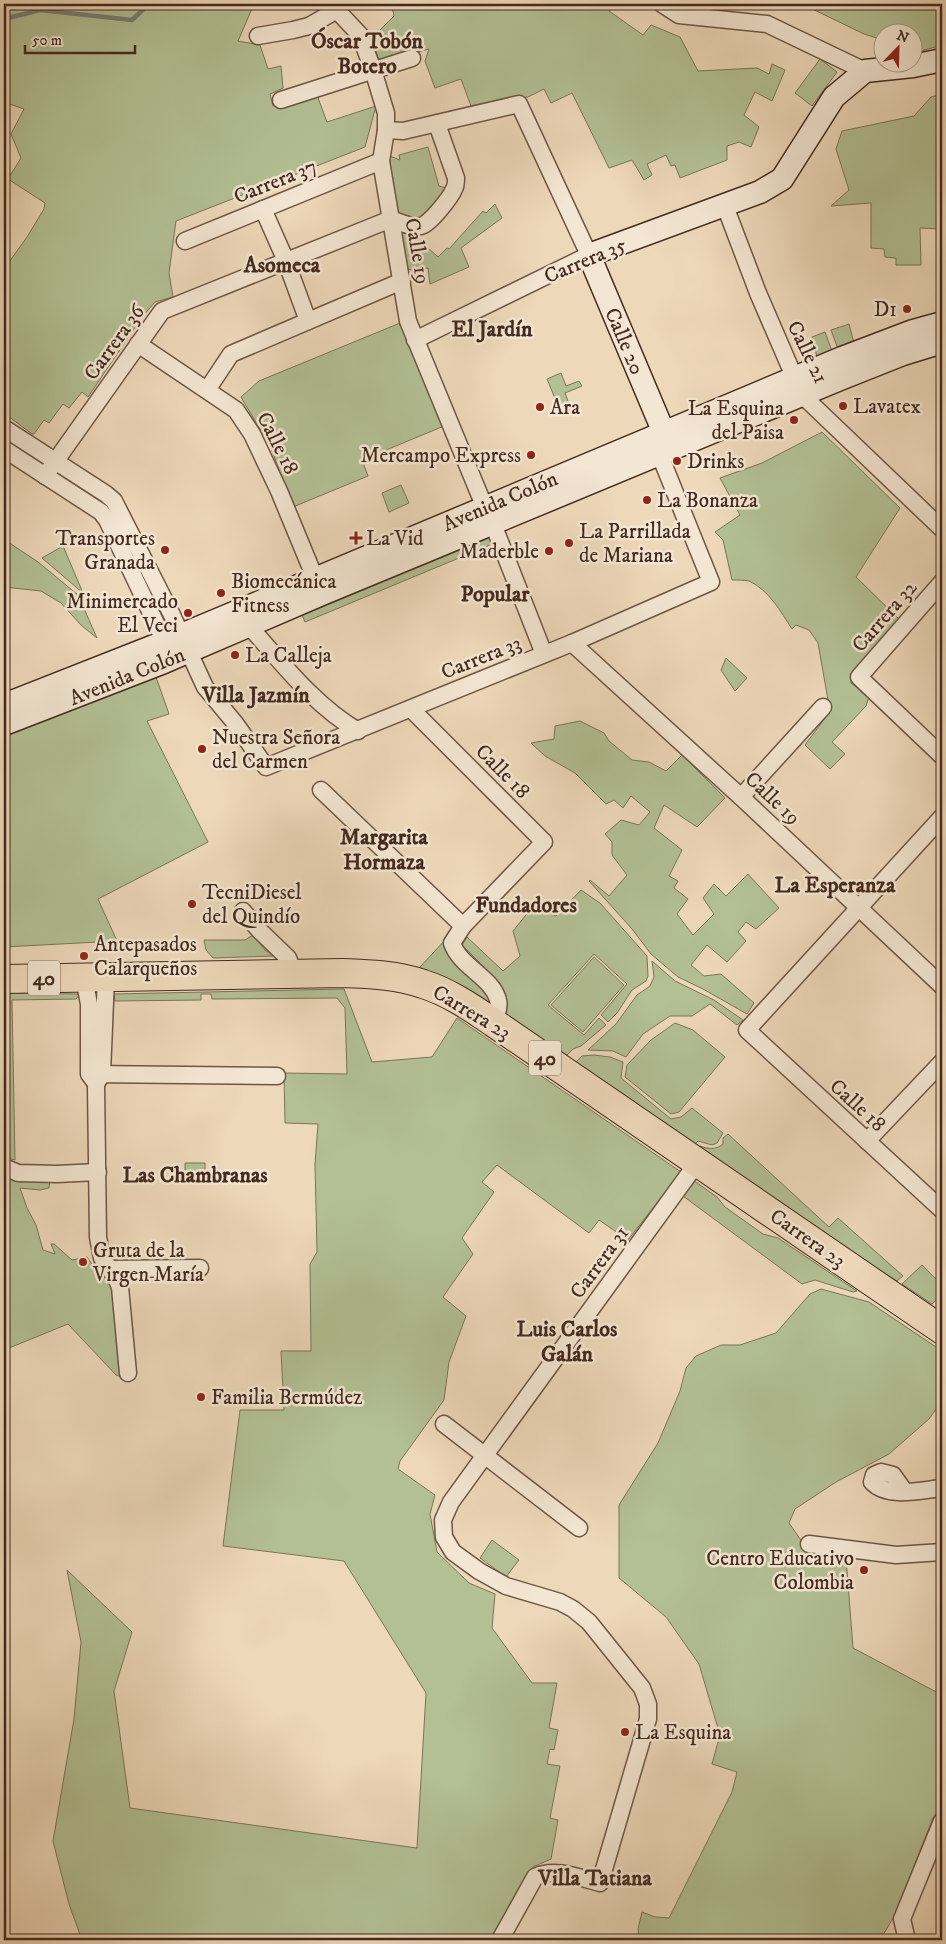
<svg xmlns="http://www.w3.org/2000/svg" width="946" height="1944" viewBox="0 0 946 1944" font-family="'IM FELL DW Pica',serif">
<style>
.green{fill:#b2c094;stroke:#7b745a}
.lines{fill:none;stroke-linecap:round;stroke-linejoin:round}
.stream{stroke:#777f78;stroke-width:4.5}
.street-casing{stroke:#6e5546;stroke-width:19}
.secondary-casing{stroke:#44291f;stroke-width:25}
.highway-casing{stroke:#44291f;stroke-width:30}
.street{stroke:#f3e6d2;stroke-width:16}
.secondary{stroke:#f3e6d2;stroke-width:22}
.highway{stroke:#edd8b9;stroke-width:28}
.poi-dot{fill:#8f2418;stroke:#f3e6d2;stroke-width:2}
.labels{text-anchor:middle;stroke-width:5;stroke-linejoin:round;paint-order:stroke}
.shield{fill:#f3e6d2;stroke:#786255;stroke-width:1}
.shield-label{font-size:20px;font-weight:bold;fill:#44291f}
.street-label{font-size:21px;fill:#44291f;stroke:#f3e6d2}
.poi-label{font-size:21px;fill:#44291f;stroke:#f3e6d2;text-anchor:start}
.neighbourhood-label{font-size:22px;font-weight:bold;fill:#44291f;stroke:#f3e6d2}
</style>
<rect width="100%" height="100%" fill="#edd8b9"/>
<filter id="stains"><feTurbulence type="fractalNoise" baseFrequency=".004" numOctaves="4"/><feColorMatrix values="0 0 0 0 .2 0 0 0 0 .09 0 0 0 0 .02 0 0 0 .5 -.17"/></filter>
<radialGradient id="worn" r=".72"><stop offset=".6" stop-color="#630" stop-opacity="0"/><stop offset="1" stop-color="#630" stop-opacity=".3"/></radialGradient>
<g class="green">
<polygon points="4,4 254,4 238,41 260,45 268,69 281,66 283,88 270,94 273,106 317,95 327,122 376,106 365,147 176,221 169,273 173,297 155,302 142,317 88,397 82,392 69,408 63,404 49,423 44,420 34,434 32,434 4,413 4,269 27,237 44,209 45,203 8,179 21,158 11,134 24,109 4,102"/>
<polygon points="385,4 611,4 609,11 643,35 651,25 680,37 698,71 757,68 769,74 772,64 785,70 772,101 755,92 744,115 759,127 751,147 739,142 727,146 727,160 680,178 675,165 671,166 666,155 647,164 652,175 644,180 632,160 609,168 572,93 551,103 544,89 528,97 471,106 461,79 435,88 425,61 429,49 380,62 371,39 394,16 393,11"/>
<polygon points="802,4 942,4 942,45 914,53 914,32 884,32 883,40 864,34"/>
<polygon points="820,59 837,72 812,106 795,93"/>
<polygon points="942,94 942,229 920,228 921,265 896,265 896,258 885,257 884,249 871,248 871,203 831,206 849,190 836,149 842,131 914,116 931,97"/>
<polygon points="428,147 439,186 450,189 426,220 395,214 387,155 400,160 399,155"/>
<polygon points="495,204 502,218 461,248 469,267 430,284 428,268 411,270 406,268 398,224 410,227 416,237 438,257 447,248 449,249 483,211 486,213"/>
<polygon points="400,323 444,426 362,460 368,476 293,507 271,448 241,397 259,381"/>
<polygon points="849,324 854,343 838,349 831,330"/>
<polygon points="825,332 832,351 817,357 812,337"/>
<polygon points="561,373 566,386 579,381 582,386 565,393 571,409 561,413 547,379"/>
<path d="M 822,432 L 900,508 L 856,577 L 899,619 L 852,676 L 851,683 L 869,697 L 866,706 L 832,742 L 845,754 L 830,769 L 805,745 L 828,714 L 829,706 L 818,643 L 809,630 L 796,625 L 792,629 C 781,612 769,590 749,581 C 744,580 737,580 732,580 L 723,540 L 715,532 L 740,515 L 720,478 L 762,463 Z"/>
<polygon points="401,485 409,503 389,512 382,493"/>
<polygon points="492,537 495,543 305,622 302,615"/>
<polygon points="8,542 38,562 78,595 97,638 81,625 61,603 41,591 4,587 4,543"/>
<polygon points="63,546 83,593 42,558"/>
<polygon points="726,658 747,678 735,691 721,670"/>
<polygon points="156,677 169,714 147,721 208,842 98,899 117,941 4,947 4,736"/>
<polygon points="580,721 604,733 609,741 632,760 649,762 666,771 682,755 725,798 697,827 664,805 654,828 682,850 669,876 678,881 674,888 688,899 677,914 693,935 714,914 703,898 714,884 726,896 748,874 779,908 756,929 746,922 738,932 746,941 727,962 707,945 691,965 704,976 721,974 754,1003 747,1014 703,989 678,977 651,954 632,929 589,881 590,880 609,896 627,875 612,855 612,842 605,834 621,820 639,825 650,812 631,796 623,808 614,800 606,804 575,773 545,756 531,743 554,739 555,726"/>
<polygon points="581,890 600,903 647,956 648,976 646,981 632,990 617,1013 608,1022 601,1015 627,984 594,954 548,1005 584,1035 599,1018 606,1025 581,1046 573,1049 564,1058 513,1022 503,1011 503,1000 500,983 462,945 467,937 503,971 520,956 513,931 534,905 556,916"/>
<polygon points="253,935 265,950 274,956 213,958 206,950 204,940 245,940"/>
<polygon points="447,938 490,987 496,1010 419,968"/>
<polygon points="594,957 624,985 583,1032 551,1005"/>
<polygon points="652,961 675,981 714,1000 743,1020 737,1025 710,1004 692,1016 670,1016 643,1034 626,1057 613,1051 588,1050 616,1024 637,995 650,986 654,977"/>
<polygon points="344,989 372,1062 432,1057 457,1018 681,1172 628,1240 599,1220 589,1233 497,1165 482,1182 494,1192 462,1238 473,1254 443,1297 466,1316 449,1362 444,1400 400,1461 398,1469 435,1495 430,1514 437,1552 469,1583 495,1594 492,1628 532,1683 557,1683 549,1728 558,1730 554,1750 550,1749 547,1764 560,1766 550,1818 558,1820 551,1859 533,1867 489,1940 82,1940 69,1904 53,1841 74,1719 81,1642 67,1570 132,1632 114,1691 130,1808 417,1848 426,1693 344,1561 223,1546 240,1410 284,1410 281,1351 311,1351 310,1264 317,1252 315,1164 318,1124 285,1123 284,1073 347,1074 345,1008 337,998 212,999 211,994 201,994 201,1000 115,1001 114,994"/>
<polygon points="4,993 80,994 76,999 12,1000 15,1160 4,1157"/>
<polygon points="675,1023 693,1030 725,1057 679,1112 671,1114 625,1077 627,1065 651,1040"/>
<polygon points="594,1055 610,1057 623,1062 621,1078 671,1119 681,1117 692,1108 723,1133 717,1143 712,1145 698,1141 694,1145 573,1065 582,1056"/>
<path d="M 728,1134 L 829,1227 L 838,1218 L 903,1276 L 897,1281 L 821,1234 L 698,1147 L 700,1146 C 708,1149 716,1150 723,1144 L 723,1138 Z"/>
<polygon points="185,1163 205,1163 205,1184 185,1183"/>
<polygon points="4,1173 50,1179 49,1188 40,1190 20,1188 27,1208 36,1225 43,1250 55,1254 51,1244 54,1244 72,1260 87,1257 93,1266 96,1266 97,1271 105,1274 117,1288 121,1377 116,1375 68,1324 4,1350 4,1268 6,1266 4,1263"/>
<polygon points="693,1180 717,1197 725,1207 763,1234 778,1238 857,1291 853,1292 815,1280 802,1284 683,1196 666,1220 664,1219"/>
<polygon points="922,1265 942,1285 942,1295 932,1304 902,1284"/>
<polygon points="821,1289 869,1302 942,1351 942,1401 929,1419 889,1454 836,1482 795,1509 789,1523 807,1549 846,1558 853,1648 942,1695 942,1769 940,1771 942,1773 942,1805 933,1818 895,1915 880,1940 639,1940 638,1929 642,1912 655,1917 669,1918 732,1792 737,1772 712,1764 720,1735 699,1664 666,1617 619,1578 619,1505 658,1443 680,1391 686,1368 696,1356 721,1345 740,1345 776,1333 810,1294"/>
<polygon points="492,1540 519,1560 506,1577 480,1558"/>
</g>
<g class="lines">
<polyline class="stream" points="4,19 40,10 132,20 149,4"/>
<g class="street-casing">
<g id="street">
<polyline points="331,4 360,35 373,70 386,113 386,130 381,161 408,321 485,508"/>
<polyline points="662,4 679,15 767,24 865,71"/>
<polyline points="258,36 293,30 309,26 337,10"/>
<polyline points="281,100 412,58"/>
<polyline points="386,130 403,131 519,104 589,255 415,340"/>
<polyline points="725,206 758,293 802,395 942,529"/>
<polyline points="263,209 286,261 308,321"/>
<polyline points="185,241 381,161"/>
<polyline points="138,344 236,410 252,434 279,491 315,578"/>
<polyline points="207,390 231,354 402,281"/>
<polyline points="4,428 106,494 114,501 172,615 205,687 235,723 266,767 572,643 711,582 659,453"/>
<polyline points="4,449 101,512 107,520 159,630 171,650"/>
<path d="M 45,476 L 162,311 L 391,219 C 400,222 411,228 421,226 C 429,225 451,197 454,189 C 456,186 456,182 456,178 L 437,124"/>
<polyline points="493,524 544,654"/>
<polyline points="942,582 859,677 942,756"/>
<path d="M 249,626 C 283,664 314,705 358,731"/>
<polyline points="572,643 741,797 942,986"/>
<path d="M 411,709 L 544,842 L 463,926 L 452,943 C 460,967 492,977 498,1000 C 500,1006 496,1016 494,1023"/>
<polyline points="321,790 463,926"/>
<polyline points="741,797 823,707"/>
<polyline points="942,817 747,1030 942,1210"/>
<polyline points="243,911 258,929 288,958 294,973"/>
<polyline points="106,977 102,1074 96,1084 98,1237 102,1258 116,1278 120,1287 128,1373"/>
<polyline points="84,978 89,1004 89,1074 95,1082"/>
<polyline points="91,1074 277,1076"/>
<polyline points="867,1141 942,1062"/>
<polyline points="4,1167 18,1173 57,1174 98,1172"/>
<polyline points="110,1269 200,1268"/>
<polyline points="444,1424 579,1528"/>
<path d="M 905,1492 L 893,1475 L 881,1472 L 874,1475 L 872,1482 C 888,1499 921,1490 942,1488"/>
<polyline points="809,1544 896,1555 942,1552"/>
<path d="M 500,1940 L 535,1877 C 555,1867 580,1878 600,1883 L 648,1719 L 648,1704 L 642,1688 L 589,1622 L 573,1609 L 560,1602 L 506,1586 L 479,1571 L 453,1552 L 444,1537 L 443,1520 L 451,1502 L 697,1163"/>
<polyline points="907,1940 902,1919 942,1821"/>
</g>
</g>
<g class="secondary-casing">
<g id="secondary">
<polyline points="660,447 664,433 589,255 760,192 782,179 834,97 865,71 913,66 942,60"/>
<polyline points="4,705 167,641 842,358 913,331 942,323"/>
<polyline points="4,724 164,662 322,594 840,379 903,354 942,342"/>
</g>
</g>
<g class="highway-casing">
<path id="highway" d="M 4,979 L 343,973 C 370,974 397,975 423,984 C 449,992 472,1008 494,1023 L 942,1330"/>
</g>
<use href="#street" class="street"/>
<use href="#secondary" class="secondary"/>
<use href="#highway" class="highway"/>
</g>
<g class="poi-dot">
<circle cx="907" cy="309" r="5"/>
<circle cx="843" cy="406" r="5"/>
<circle cx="540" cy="407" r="5"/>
<circle cx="794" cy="420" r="5"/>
<circle cx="531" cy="455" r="5"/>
<circle cx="677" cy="461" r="5"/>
<circle cx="647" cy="500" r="5"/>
<path d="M353.5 530.5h5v5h5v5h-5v5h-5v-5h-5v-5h5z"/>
<circle cx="569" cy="543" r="5"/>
<circle cx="165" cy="550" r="5"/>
<circle cx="549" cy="551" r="5"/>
<circle cx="221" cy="593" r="5"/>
<circle cx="188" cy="613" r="5"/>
<circle cx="235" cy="655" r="5"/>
<circle cx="202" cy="749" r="5"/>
<circle cx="192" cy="904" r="5"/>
<circle cx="84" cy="956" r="5"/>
<circle cx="83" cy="1262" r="5"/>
<circle cx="201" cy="1397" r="5"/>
<circle cx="864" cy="1570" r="5"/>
<circle cx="625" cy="1732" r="5"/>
</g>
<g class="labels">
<g class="shield">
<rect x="28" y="960.5" width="32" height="35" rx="4"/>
<rect x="529" y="1040.5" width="32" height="35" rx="4"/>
</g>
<g class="shield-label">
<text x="44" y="985">40</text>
<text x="545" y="1065">40</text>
</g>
<g class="street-label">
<text transform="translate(275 181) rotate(-22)" y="7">Carrera 37</text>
<text transform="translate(418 251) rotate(80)" y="7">Calle 19</text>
<text transform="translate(585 260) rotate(-23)" y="7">Carrera 35</text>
<text transform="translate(625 341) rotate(67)" y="7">Calle 20</text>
<text transform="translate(114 342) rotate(-54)" y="7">Carrera 36</text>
<text transform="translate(808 352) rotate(64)" y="7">Calle 21</text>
<text transform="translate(278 443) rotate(63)" y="7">Calle 18</text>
<text transform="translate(500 501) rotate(-23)" y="7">Avenida Colón</text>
<text transform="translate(884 616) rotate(-49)" y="7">Carrera 32</text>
<text transform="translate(481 657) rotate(-22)" y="7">Carrera 33</text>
<text transform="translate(127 676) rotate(-22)" y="7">Avenida Colón</text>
<text transform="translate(503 771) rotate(45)" y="7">Calle 18</text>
<text transform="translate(773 798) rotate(43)" y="7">Calle 19</text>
<text transform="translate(472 1012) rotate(31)" y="7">Carrera 23</text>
<text transform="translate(858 1105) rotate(42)" y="7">Calle 18</text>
<text transform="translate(808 1238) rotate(35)" y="7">Carrera 23</text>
<text transform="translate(599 1262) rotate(-54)" y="7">Carrera 31</text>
</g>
<g class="poi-label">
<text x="897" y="316" text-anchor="end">D1</text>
<text x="853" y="413">Lavatex</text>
<text x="550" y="414">Ara</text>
<text x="784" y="415" text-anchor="end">La Esquina<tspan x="784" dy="24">del Paisa</tspan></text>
<text x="521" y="462" text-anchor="end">Mercampo Express</text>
<text x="687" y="468">Drinks</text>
<text x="657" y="507">La Bonanza</text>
<text x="579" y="538">La Parrillada<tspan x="579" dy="24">de Mariana</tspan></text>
<text x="155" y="545" text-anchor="end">Transportes<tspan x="155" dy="24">Granada</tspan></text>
<text x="366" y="545">La Vid</text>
<text x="539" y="558" text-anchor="end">Maderble</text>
<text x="231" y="588">Biomecánica<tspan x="231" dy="24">Fitness</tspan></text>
<text x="178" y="608" text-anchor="end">Minimercado<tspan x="178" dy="24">El Veci</tspan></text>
<text x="245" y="662">La Calleja</text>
<text x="212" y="744">Nuestra Señora<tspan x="212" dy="24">del Carmen</tspan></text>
<text x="202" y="899">TecniDiesel<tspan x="202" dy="24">del Quindío</tspan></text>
<text x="94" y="951">Antepasados<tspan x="94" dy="24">Calarqueños</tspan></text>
<text x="93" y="1257">Gruta de la<tspan x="93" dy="24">Virgen María</tspan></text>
<text x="211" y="1404">Familia Bermúdez</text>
<text x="854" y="1565" text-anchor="end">Centro Educativo<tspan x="854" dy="24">Colombia</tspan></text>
<text x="635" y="1739">La Esquina</text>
</g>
<g class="neighbourhood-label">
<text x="367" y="48">Óscar Tobón<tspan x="367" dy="25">Botero</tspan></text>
<text x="282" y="272">Asomeca</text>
<text x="492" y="336">El Jardín</text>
<text x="495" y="601">Popular</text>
<text x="256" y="702">Villa Jazmín</text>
<text x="384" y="844">Margarita<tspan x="384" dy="25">Hormaza</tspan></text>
<text x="835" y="892">La Esperanza</text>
<text x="526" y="912">Fundadores</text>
<text x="195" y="1182">Las Chambranas</text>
<text x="567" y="1336">Luis Carlos<tspan x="567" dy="25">Galán</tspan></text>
<text x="595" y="1885">Villa Tatiana</text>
</g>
</g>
<rect width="946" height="1944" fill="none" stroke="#edd8b9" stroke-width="20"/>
<rect x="5" y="5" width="936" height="1934" fill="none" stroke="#44291f" stroke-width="2.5"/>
<rect x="10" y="10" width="926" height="1924" fill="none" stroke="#44291f"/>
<g transform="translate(898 48) rotate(23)"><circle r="24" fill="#f3e6d2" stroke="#ad9a8a"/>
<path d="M0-4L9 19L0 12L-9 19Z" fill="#8f2418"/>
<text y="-8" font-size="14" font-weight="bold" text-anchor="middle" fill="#44291f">N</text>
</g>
<path d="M25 45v8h110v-8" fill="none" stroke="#44291f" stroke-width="2.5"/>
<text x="32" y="45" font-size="15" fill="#44291f" stroke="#f3e6d2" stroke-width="4" paint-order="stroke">50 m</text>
<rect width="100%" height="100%" filter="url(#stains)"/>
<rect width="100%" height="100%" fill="url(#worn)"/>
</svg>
